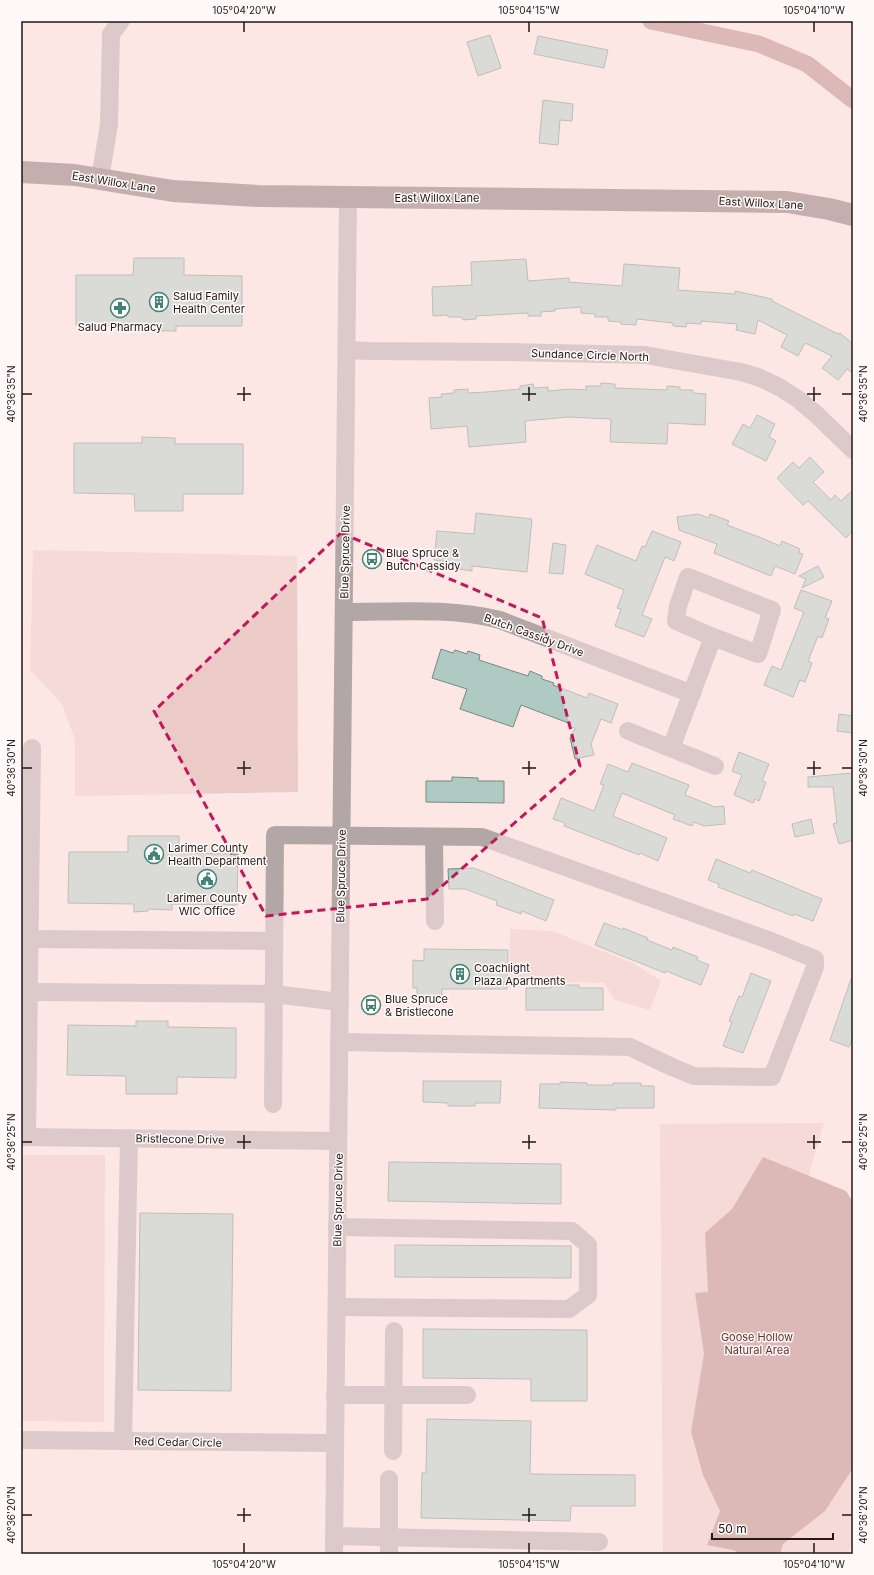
<svg xmlns="http://www.w3.org/2000/svg" width="874" height="1575" viewBox="0 0 874 1575" font-family="Inter,sans-serif">
<style>
.green{fill:#ebcac7}
.water{fill:#b3827e}
.lines{fill:none;stroke-linecap:round;stroke-linejoin:round}
.canal{stroke:#b3827e;stroke-width:17}
.building{fill:#afcac3;stroke:#738b85}
.minor{stroke:#b2a7a6;stroke-width:18}
.major{stroke:#806c6b;stroke-width:22}
.marked{fill:none;stroke:#c2185b;stroke-width:3;stroke-dasharray:8 5;stroke-linejoin:round}
.ticks{fill:none;stroke:#211817;stroke-width:1.5}
.labels{text-anchor:middle;stroke-width:3;stroke-linejoin:round;paint-order:stroke}
.street-label{font-size:11px;fill:#211817;stroke:#fef9f8}
.poi-label{font-size:11px;fill:#211817;stroke:#fef9f8;text-anchor:start}
.park-label{font-size:11px;fill:#6e2e2d;stroke:#fef9f8}
.neatline{fill:none;stroke:#211817;stroke-width:1.5}
.ticks-label{font-size:10px;text-anchor:middle;fill:#211817}
</style>
<rect width="100%" height="100%" fill="#fde7e5"/>
<g class="green">
<polygon points="33,550 297,556 298,792 75,796 75,740 62,704 30,670"/>
<polygon points="510,929 552,931 633,963 661,981 650,1010 615,1000 604,983 509,981"/>
<polygon points="824,1123 787,1250 853,1250 853,1543 847,1554 663,1554 660,1124"/>
<polygon points="21,1155 105,1155 104,1422 21,1421"/>
</g>
<polygon class="water" points="763,1157 846,1191 853,1202 853,1468 825,1511 783,1544 780,1554 741,1554 733,1550 707,1545 720,1511 703,1475 691,1432 704,1354 695,1293 708,1292 705,1233 732,1209"/>
<g class="lines">
<polyline class="canal" points="651,21 759,44 807,64 853,100"/>
</g>
<g class="building">
<polygon points="490,35 501,68 478,76 467,42"/>
<polygon points="538,36 608,50 604,68 534,54"/>
<polygon points="543,100 573,104 572,121 560,120 558,145 539,143"/>
<polygon points="134,258 184,258 184,275 242,276 242,326 176,326 176,331 129,330 129,326 76,325 76,275 133,275"/>
<polygon points="526,259 528,281 569,278 569,282 622,286 624,264 680,268 678,290 735,294 735,291 772,299 772,301 838,334 840,333 853,344 853,373 847,369 838,380 822,368 832,356 805,343 798,356 781,347 787,335 758,320 755,334 736,330 737,324 701,321 701,324 687,323 686,327 673,326 673,323 637,319 636,325 621,324 621,322 608,321 608,317 595,317 595,314 581,313 581,307 555,309 555,311 541,312 541,316 528,316 528,313 476,316 476,319 463,320 462,317 448,317 447,315 433,316 432,287 472,285 471,262"/>
<polygon points="601,383 615,384 615,388 667,390 667,386 680,387 680,390 693,390 693,393 706,394 705,425 668,423 667,444 610,442 611,419 568,417 525,421 526,442 469,447 467,426 431,429 429,398 442,397 441,394 454,393 454,390 468,389 468,393 486,392 520,389 520,386 533,384 534,388 548,387 548,391 569,389 586,390 586,386 601,386"/>
<polygon points="757,415 775,424 769,437 776,441 766,461 732,444 743,424 750,428"/>
<polygon points="142,437 175,438 175,444 243,444 243,494 183,494 183,511 135,511 134,494 74,493 74,443 142,443"/>
<polygon points="810,457 824,472 813,482 831,500 835,495 841,501 853,490 853,530 846,538 808,501 803,505 777,478 793,462 799,468"/>
<polygon points="476,513 532,519 527,572 472,566 472,571 459,569 459,566 446,565 447,562 434,560 437,531 474,534"/>
<polygon points="698,514 709,518 710,514 729,521 727,525 764,539 780,546 782,541 800,549 799,553 803,554 795,574 775,566 771,576 714,553 717,544 679,530 677,517"/>
<polygon points="652,531 681,542 674,561 665,557 642,615 652,619 644,637 615,626 621,609 617,608 624,590 585,574 597,545 636,561 642,546 645,547"/>
<polygon points="553,543 566,545 563,574 549,573"/>
<polygon points="818,566 824,577 802,588 806,579 799,576"/>
<polygon points="801,590 832,601 825,618 829,619 822,638 818,636 808,661 812,663 805,682 800,680 793,697 764,685 772,666 781,670 796,632 804,612 794,608"/>
<polygon points="441,649 453,653 455,650 467,654 468,651 480,655 479,660 528,676 530,671 542,676 542,679 554,683 553,685 587,698 589,693 618,704 611,723 601,719 591,744 594,755 575,759 570,738 575,728 570,727 571,724 521,705 513,727 460,709 467,689 432,678"/>
<polygon points="839,714 853,716 853,733 837,731"/>
<polygon points="739,752 769,764 762,781 766,782 759,801 755,799 753,803 734,795 742,775 732,771"/>
<polygon points="632,763 689,785 685,795 715,807 724,806 725,824 704,826 694,822 692,826 673,819 675,815 622,793 613,816 667,838 658,861 640,853 639,855 564,826 565,823 553,819 561,798 594,811 604,785 600,784 608,764 628,772"/>
<polygon points="853,773 853,840 839,844 833,824 837,823 833,787 808,787 808,777"/>
<polygon points="452,777 478,778 478,781 504,781 504,803 426,802 426,781 452,781"/>
<polygon points="811,819 814,833 795,837 792,824"/>
<polygon points="128,836 179,836 179,853 238,854 237,905 172,904 172,910 148,909 148,911 134,912 134,904 68,903 69,852 128,852"/>
<polygon points="716,859 750,873 752,870 822,899 813,921 794,914 793,916 718,887 719,884 708,880"/>
<polygon points="474,868 554,900 546,921 522,911 521,914 496,905 497,901 465,889 449,889 448,869"/>
<polygon points="604,923 623,930 623,928 648,938 647,940 672,950 673,947 698,957 697,960 709,965 701,985 666,971 665,973 595,945"/>
<polygon points="424,949 508,950 507,989 442,989 442,1002 417,1001 417,988 413,988 413,960 424,961"/>
<polygon points="751,973 771,981 743,1053 723,1046 732,1022 729,1021 739,996 742,997"/>
<polygon points="851,979 853,979 853,1037 849,1047 830,1040"/>
<polygon points="551,985 579,985 579,988 603,988 603,1010 526,1010 526,988 551,988"/>
<polygon points="136,1021 168,1021 168,1027 236,1028 236,1078 177,1077 177,1094 126,1094 126,1076 67,1075 68,1025 136,1026"/>
<polygon points="423,1081 501,1081 500,1103 475,1103 475,1106 448,1106 448,1103 423,1102"/>
<polygon points="560,1082 587,1083 587,1085 613,1085 613,1083 641,1083 641,1086 654,1086 654,1108 616,1108 616,1110 539,1108 540,1084 560,1084"/>
<polygon points="389,1162 561,1164 561,1204 388,1201"/>
<polygon points="140,1213 233,1214 231,1391 138,1390"/>
<polygon points="395,1245 571,1246 571,1278 395,1277"/>
<polygon points="423,1329 587,1330 587,1401 531,1401 531,1379 423,1378"/>
<polygon points="427,1419 531,1421 530,1474 635,1475 635,1506 571,1506 570,1521 421,1518 422,1473 426,1473"/>
</g>
<g class="lines">
<g class="minor">
<polyline points="100,179 109,124 111,34 121,21"/>
<polyline points="347,350 369,351 503,352 645,355 741,372 758,377 779,387 798,399 817,415 853,450"/>
<path d="M 344,612 C 396,612 450,607 500,620 L 692,694"/>
<polyline points="628,731 715,766"/>
<polyline points="671,748 713,637 676,621 678,606 688,577 772,610 758,654 713,637"/>
<polyline points="434,837 435,921"/>
<polyline points="30,939 274,941"/>
<polyline points="29,992 274,994 340,1002"/>
<polyline points="273,1104 275,835 482,837 771,941 815,959 815,967 772,1077 694,1076 672,1067 630,1047 339,1042"/>
<polyline points="21,1137 338,1141"/>
<polyline points="27,1137 32,748"/>
<polyline points="337,1307 569,1309 588,1295 588,1245 572,1231 337,1227"/>
<polyline points="335,1395 467,1395"/>
<polyline points="21,1440 335,1443"/>
<polyline points="123,1441 129,1138"/>
<polyline points="393,1451 394,1331"/>
<polyline points="389,1479 389,1554"/>
<polyline points="334,1536 599,1542"/>
<polyline points="334,1554 348,197"/>
</g>
<polyline class="major" points="21,172 75,175 173,191 258,196 787,202 829,209 853,215"/>
</g>
<path d="M0 0H874V1575H0ZM 341,533 L 542,618 L 580,766 L 427,899 L 266,916 L 154,711 Z" fill="#fde7e5" fill-opacity=".55" fill-rule="evenodd"/>
<path class="marked" d="M 341,533 L 542,618 L 580,766 L 427,899 L 266,916 L 154,711 Z"/>
<path class="ticks" d="M 244,22 L 244,32M 529,22 L 529,32M 814,22 L 814,32M 244,387 L 244,401M 529,387 L 529,401M 814,387 L 814,401M 22,394 L 32,394M 237,394 L 251,394M 522,394 L 536,394M 807,394 L 821,394M 842,394 L 852,394M 244,761 L 244,775M 529,761 L 529,775M 814,761 L 814,775M 22,768 L 32,768M 237,768 L 251,768M 522,768 L 536,768M 807,768 L 821,768M 842,768 L 852,768M 244,1135 L 244,1149M 529,1135 L 529,1149M 814,1135 L 814,1149M 22,1142 L 32,1142M 237,1142 L 251,1142M 522,1142 L 536,1142M 807,1142 L 821,1142M 842,1142 L 852,1142M 244,1508 L 244,1522M 529,1508 L 529,1522M 22,1515 L 32,1515M 237,1515 L 251,1515M 522,1515 L 536,1515M 842,1515 L 852,1515M 244,1543 L 244,1553M 529,1543 L 529,1553M 814,1543 L 814,1553"/>
<defs>
<g id="building-ring" transform="scale(1)"><circle r="9.5" fill="#fef9f8" stroke="#418375" stroke-width="1.5"/><path d="M-4-6H4V6H1V3H-1V6H-4ZM-2.5-4.3h1.7v1.8h-1.7ZM.8-4.3h1.7v1.8H.8ZM-2.5-1h1.7V.8h-1.7ZM.8-1h1.7V.8H.8Z" fill="#418375"/></g>
<g id="pharmacy-ring" transform="scale(1)"><circle r="9.5" fill="#fef9f8" stroke="#418375" stroke-width="1.5"/><path d="M-2-6h4v4h4v4h-4v4h-4v-4h-4v-4h4Z" fill="#418375"/></g>
<g id="bus-ring" transform="scale(1)"><circle r="9.5" fill="#fef9f8" stroke="#418375" stroke-width="1.5"/><path d="M-5-6H5V4H4V6H2V4H-2V6H-4V4H-5ZM-3.5-4V0h7V-4ZM-3.5 1.2v1.5H-2V1.2ZM2 1.2v1.5H3.5V1.2Z" fill="#418375"/></g>
<g id="civic-ring" transform="scale(1)"><circle r="9.5" fill="#fef9f8" stroke="#418375" stroke-width="1.5"/><path d="M-.6-6.5H3V-4.5H.6V-3L4-1V1h2V6H-6V1h2V-1L-.6-3ZM-1.2 2.5V6h2.4V2.5Z" fill="#418375"/></g>
</defs>
<g fill-rule="evenodd">
<use href="#building-ring" x="159" y="302"/>
<use href="#pharmacy-ring" x="120" y="308"/>
<use href="#bus-ring" x="372" y="559"/>
<use href="#civic-ring" x="154" y="854"/>
<use href="#civic-ring" x="207" y="879"/>
<use href="#building-ring" x="460" y="974"/>
<use href="#bus-ring" x="371" y="1005"/>
</g>
<g class="labels">
<g class="street-label">
<text transform="translate(114 182) rotate(9)" y="4">East Willox Lane</text>
<text x="437" y="202">East Willox Lane</text>
<text transform="translate(761 203) rotate(3)" y="4">East Willox Lane</text>
<text transform="translate(590 355) rotate(2)" y="4">Sundance Circle North</text>
<text transform="translate(345 552) rotate(-89)" y="4">Blue Spruce Drive</text>
<text transform="translate(534 635) rotate(20)" y="4">Butch Cassidy Drive</text>
<text transform="translate(341 876) rotate(-89)" y="4">Blue Spruce Drive</text>
<text transform="translate(180 1139) rotate(1)" y="4">Bristlecone Drive</text>
<text transform="translate(338 1200) rotate(-89)" y="4">Blue Spruce Drive</text>
<text transform="translate(178 1442) rotate(1)" y="4">Red Cedar Circle</text>
</g>
<g class="poi-label">
<text x="173" y="300">Salud Family<tspan x="173" dy="13">Health Center</tspan></text>
<text x="120" y="331" text-anchor="middle">Salud Pharmacy</text>
<text x="386" y="557">Blue Spruce &amp;<tspan x="386" dy="13">Butch Cassidy</tspan></text>
<text x="168" y="852">Larimer County<tspan x="168" dy="13">Health Department</tspan></text>
<text x="207" y="902" text-anchor="middle">Larimer County<tspan x="207" dy="13">WIC Office</tspan></text>
<text x="474" y="972">Coachlight<tspan x="474" dy="13">Plaza Apartments</tspan></text>
<text x="385" y="1003">Blue Spruce<tspan x="385" dy="13">&amp; Bristlecone</tspan></text>
</g>
<g class="park-label">
<text x="757" y="1341">Goose Hollow<tspan x="757" dy="13">Natural Area</tspan></text>
</g>
</g>
<rect width="874" height="1575" fill="none" stroke="#fef9f8" stroke-width="44"/>
<path d="M712 1533v6h121v-6" fill="none" stroke="#211817" stroke-width="2"/>
<text x="718" y="1533" font-size="12" fill="#211817" stroke="#fef9f8" stroke-width="3" paint-order="stroke">50 m</text>
<rect x="22" y="22" width="830" height="1531" class="neatline"/>
<g class="ticks-label">
<text x="244" y="14">105°04'20"W</text>
<text x="529" y="14">105°04'15"W</text>
<text x="814" y="14">105°04'10"W</text>
<text transform="translate(11 394) rotate(-90)" y="4">40°36'35"N</text>
<text transform="translate(863 394) rotate(-90)" y="4">40°36'35"N</text>
<text transform="translate(11 768) rotate(-90)" y="4">40°36'30"N</text>
<text transform="translate(863 768) rotate(-90)" y="4">40°36'30"N</text>
<text transform="translate(11 1142) rotate(-90)" y="4">40°36'25"N</text>
<text transform="translate(863 1142) rotate(-90)" y="4">40°36'25"N</text>
<text transform="translate(11 1515) rotate(-90)" y="4">40°36'20"N</text>
<text transform="translate(863 1515) rotate(-90)" y="4">40°36'20"N</text>
<text x="244" y="1568">105°04'20"W</text>
<text x="529" y="1568">105°04'15"W</text>
<text x="814" y="1568">105°04'10"W</text>
</g>
</svg>
